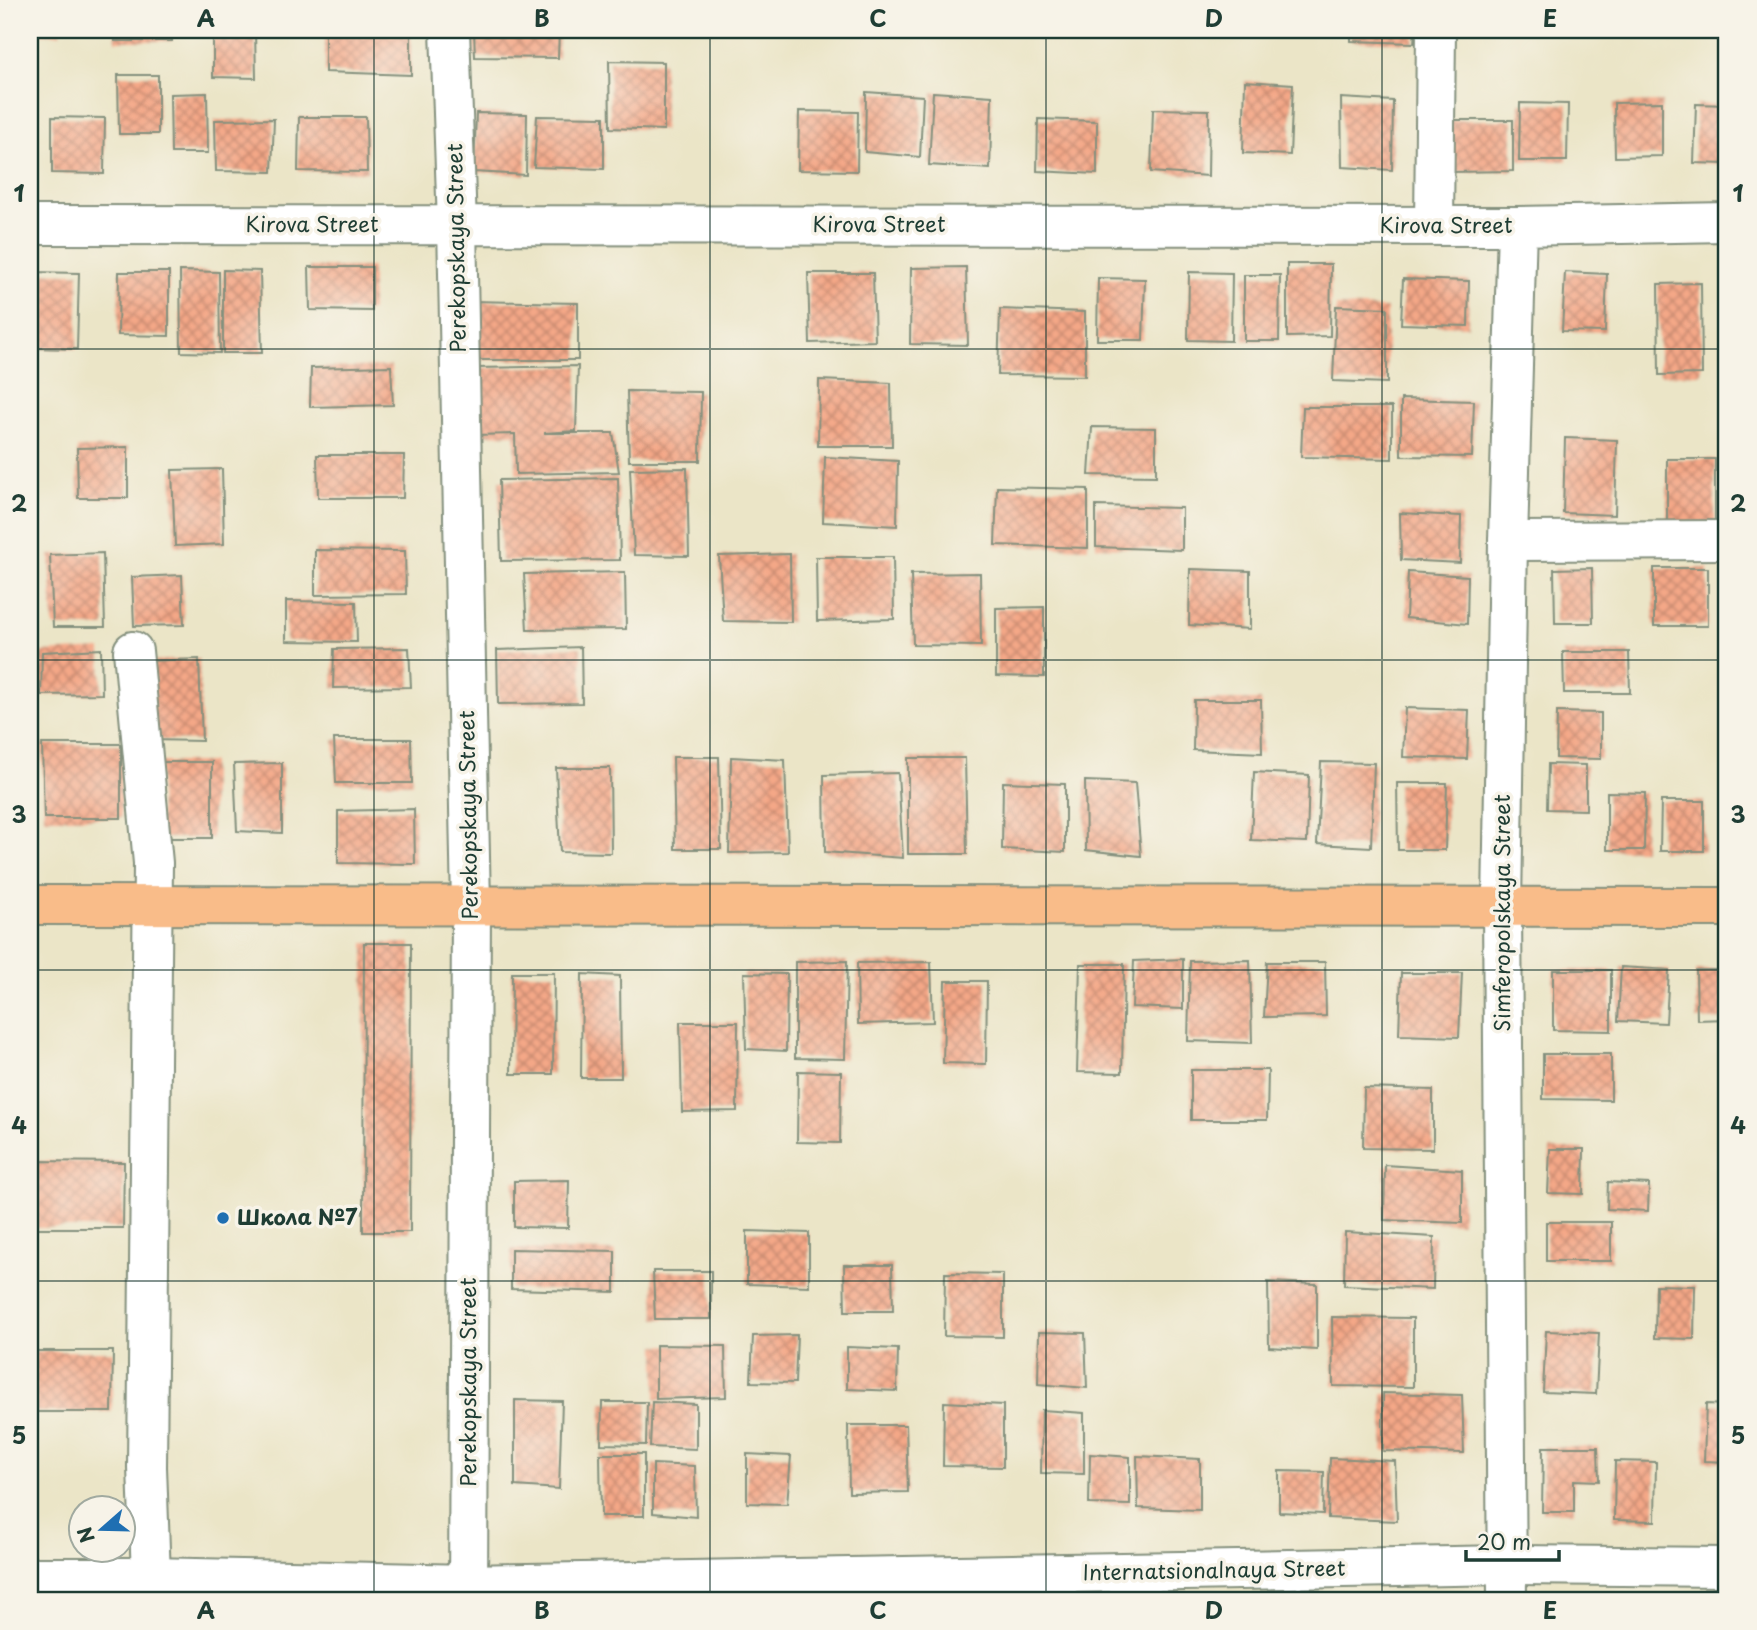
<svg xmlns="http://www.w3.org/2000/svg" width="1757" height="1630" viewBox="0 0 1757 1630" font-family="'Playpen Sans',sans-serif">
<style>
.building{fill:url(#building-cross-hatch)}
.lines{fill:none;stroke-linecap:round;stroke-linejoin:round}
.minor-casing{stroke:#85917e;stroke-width:42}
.major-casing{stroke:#85917e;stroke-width:42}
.minor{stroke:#fff;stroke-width:38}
.major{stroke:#f9bc89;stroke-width:38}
.grid{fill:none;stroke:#1f3d34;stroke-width:2;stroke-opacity:0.55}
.poi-dot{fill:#1f6fb2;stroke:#f7f3e8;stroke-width:2.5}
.labels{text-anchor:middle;stroke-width:7;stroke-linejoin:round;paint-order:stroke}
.street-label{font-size:21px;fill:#1f3d34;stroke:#f7f3e8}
.poi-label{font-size:21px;font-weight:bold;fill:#1f3d34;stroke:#f7f3e8;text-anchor:start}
.neatline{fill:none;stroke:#1f3d34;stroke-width:2.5}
.grid-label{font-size:23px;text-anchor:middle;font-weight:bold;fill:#1f3d34}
</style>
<defs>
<pattern id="building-cross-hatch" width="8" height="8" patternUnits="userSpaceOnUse" patternTransform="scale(1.75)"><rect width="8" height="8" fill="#f4a787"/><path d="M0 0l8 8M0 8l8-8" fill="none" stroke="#c5896f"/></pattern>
</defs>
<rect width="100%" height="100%" fill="#f7f3e8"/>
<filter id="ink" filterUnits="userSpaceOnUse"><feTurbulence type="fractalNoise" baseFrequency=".0143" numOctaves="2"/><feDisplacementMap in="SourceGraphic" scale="14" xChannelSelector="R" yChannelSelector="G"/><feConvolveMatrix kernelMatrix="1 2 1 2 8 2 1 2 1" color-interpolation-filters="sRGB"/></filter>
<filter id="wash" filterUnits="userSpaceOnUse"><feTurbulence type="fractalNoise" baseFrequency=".00686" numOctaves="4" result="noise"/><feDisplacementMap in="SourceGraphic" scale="28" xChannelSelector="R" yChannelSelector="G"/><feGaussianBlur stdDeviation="1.57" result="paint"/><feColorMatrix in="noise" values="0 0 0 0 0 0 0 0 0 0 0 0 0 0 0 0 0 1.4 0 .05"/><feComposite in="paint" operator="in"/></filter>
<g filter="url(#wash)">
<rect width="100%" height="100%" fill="#ebe5c7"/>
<g id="blocks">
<g class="building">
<rect x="30" y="30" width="30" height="4"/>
<rect x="115" y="30" width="57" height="11"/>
<polygon points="213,30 255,30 256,78 213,77"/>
<polygon points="325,30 411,30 411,75 325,72"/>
<polygon points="474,30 559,30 558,58 475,57"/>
<polygon points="1351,30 1415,30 1414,43 1351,41"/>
<polygon points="609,61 664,62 664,130 610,128"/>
<polygon points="118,75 158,75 158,134 119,134"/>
<polygon points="1245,81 1293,84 1290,155 1243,153"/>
<polygon points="866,92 923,96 920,157 865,152"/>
<polygon points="933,92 992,96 990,169 929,165"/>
<polygon points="207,93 208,153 171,153 170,94"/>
<polygon points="1341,98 1393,101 1392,170 1342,167"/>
<polygon points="1662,102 1662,156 1615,157 1614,103"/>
<polygon points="1520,103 1568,104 1567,161 1519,161"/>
<polygon points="1696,104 1727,105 1727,164 1694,163"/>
<polygon points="1153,109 1209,110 1208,176 1151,172"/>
<polygon points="799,111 858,112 857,171 798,170"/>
<polygon points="476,113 527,114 526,175 474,172"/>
<polygon points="537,116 604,117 604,169 534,167"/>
<polygon points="52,117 105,118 104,174 52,173"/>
<polygon points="299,117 366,117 367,172 298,171"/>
<polygon points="274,119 272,172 216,171 215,120"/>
<polygon points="1038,119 1097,121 1097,174 1037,171"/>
<polygon points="1450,120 1513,120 1513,171 1450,172"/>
<polygon points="1287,264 1331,264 1330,336 1287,337"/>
<polygon points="309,267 372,267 372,311 310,310"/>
<polygon points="966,267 968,345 910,344 911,268"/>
<polygon points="223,270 260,271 262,353 223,353"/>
<polygon points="180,271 219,272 220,353 181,352"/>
<polygon points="31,272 79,273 77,349 30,348"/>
<polygon points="119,272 169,272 169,336 118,335"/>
<polygon points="1189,272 1232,273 1231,341 1188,340"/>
<polygon points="1565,272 1607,274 1605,332 1562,331"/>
<polygon points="808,273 873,273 875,341 810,343"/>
<polygon points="1244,275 1280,275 1279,341 1244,341"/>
<polygon points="1098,278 1145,279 1143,340 1097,340"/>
<polygon points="1403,279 1469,281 1468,326 1401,324"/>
<polygon points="1701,283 1702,374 1659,375 1658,284"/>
<polygon points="471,301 578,303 578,360 472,360"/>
<polygon points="1336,306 1387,308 1387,383 1333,381"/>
<polygon points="1000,309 1085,312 1085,376 998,375"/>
<polygon points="391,366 393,405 310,407 311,368"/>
<polygon points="578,366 576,431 544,433 613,433 619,472 516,474 515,434 474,435 476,368"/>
<polygon points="819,380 891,383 892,446 818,446"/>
<polygon points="627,391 701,392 700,461 629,461"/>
<polygon points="1401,399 1474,401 1472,457 1401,456"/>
<polygon points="1303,407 1392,407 1392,459 1301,457"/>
<polygon points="1092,427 1156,428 1156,476 1089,475"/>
<polygon points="1565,438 1617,440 1615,515 1563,513"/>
<polygon points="128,447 128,498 78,498 77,448"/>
<polygon points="317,455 404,455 403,498 318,498"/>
<polygon points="825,457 898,461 897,526 823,522"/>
<rect x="1667" y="459" width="48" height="63"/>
<polygon points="687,468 689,556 634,555 630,469"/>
<polygon points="222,469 224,544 175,546 172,470"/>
<polygon points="618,478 620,560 501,561 499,480"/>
<polygon points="997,487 1088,489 1088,548 995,545"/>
<polygon points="1096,506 1182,508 1182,550 1096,547"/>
<polygon points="1400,513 1461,516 1460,563 1401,560"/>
<polygon points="315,550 405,551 406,594 315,595"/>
<polygon points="103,553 105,627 53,627 50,555"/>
<polygon points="790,554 791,622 723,621 719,556"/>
<polygon points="816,557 893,557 894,619 817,621"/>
<polygon points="1592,568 1593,623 1555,623 1554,569"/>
<rect x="1654" y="568" width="54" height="58"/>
<polygon points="1190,569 1250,571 1250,629 1189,625"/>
<polygon points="625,572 626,629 527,630 524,574"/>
<polygon points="1408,572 1468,576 1467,624 1406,618"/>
<polygon points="980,573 981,646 913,645 911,574"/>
<polygon points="182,575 184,625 134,626 132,577"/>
<polygon points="286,601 356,602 357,642 286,641"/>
<polygon points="1044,607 1044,677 996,676 996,608"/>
<polygon points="581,647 582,703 498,704 497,650"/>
<polygon points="409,648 411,687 333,688 334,649"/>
<polygon points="101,649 102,694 41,695 42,652"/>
<polygon points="1563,652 1629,652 1630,693 1564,693"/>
<polygon points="199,659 202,741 151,740 147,661"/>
<polygon points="1194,700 1261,700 1262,753 1193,750"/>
<polygon points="1405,708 1469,710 1467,759 1403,757"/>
<polygon points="1557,712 1601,713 1601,759 1556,758"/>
<polygon points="334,739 411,739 412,783 336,783"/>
<polygon points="42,744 121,744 121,818 44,818"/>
<polygon points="673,757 719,757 721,849 675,849"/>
<polygon points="731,757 785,760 788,852 729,853"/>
<polygon points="908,758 965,758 967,854 908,854"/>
<polygon points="160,762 212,762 212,838 159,838"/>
<polygon points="1321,762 1374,763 1371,847 1317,844"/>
<polygon points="282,763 282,833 237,831 234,764"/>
<polygon points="1548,764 1586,765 1586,810 1547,809"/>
<polygon points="556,768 610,768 611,853 560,852"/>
<polygon points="1254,772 1309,775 1307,842 1251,840"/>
<polygon points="898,773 903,858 825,852 824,775"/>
<polygon points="1085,781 1135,783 1141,856 1086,850"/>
<polygon points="1003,782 1065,784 1065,852 1002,849"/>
<polygon points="1397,783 1447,783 1445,850 1398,850"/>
<polygon points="1607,792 1645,793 1644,850 1607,850"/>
<polygon points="1661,801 1704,801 1704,851 1660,851"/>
<polygon points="414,809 415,864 338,863 338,811"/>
<polygon points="364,943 411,943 410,1232 363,1232"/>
<polygon points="1183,959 1183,1009 1132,1007 1134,961"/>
<polygon points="1250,960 1252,1043 1188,1041 1190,961"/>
<polygon points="847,961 845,1059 795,1058 795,962"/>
<polygon points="931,962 933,1022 858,1024 857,963"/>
<polygon points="1267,962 1325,962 1326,1016 1264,1017"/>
<polygon points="1080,964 1124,964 1122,1073 1077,1072"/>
<polygon points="1621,967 1669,970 1666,1023 1618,1021"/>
<polygon points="1553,970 1611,970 1611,1031 1553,1030"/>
<polygon points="1696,970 1727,970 1727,1019 1697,1020"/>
<polygon points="512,973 554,973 553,1074 511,1074"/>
<polygon points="744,973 787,974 786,1051 746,1049"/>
<polygon points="1401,973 1462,973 1459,1037 1399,1035"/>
<polygon points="582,974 620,976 621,1078 581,1078"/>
<polygon points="945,981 987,981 986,1064 943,1063"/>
<polygon points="680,1022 738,1022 737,1111 682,1112"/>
<polygon points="1543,1054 1611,1054 1611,1100 1543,1099"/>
<polygon points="1191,1070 1268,1070 1267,1120 1191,1120"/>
<polygon points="798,1071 841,1072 840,1143 797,1142"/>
<polygon points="1364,1088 1433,1090 1433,1149 1363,1148"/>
<polygon points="1550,1149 1584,1149 1583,1194 1548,1193"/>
<polygon points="30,1161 124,1162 123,1228 30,1228"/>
<polygon points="1385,1165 1462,1170 1462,1223 1384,1220"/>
<polygon points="569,1180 568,1228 514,1227 514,1181"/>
<polygon points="1608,1182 1649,1184 1648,1211 1607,1209"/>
<rect x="1546" y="1222" width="65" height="39"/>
<polygon points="747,1231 809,1233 809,1286 747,1284"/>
<polygon points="1345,1232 1434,1237 1433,1289 1344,1285"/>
<polygon points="511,1249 615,1251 615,1292 511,1289"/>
<polygon points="844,1265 892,1265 893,1311 845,1311"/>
<polygon points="653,1271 711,1271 711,1319 655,1319"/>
<polygon points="945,1273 1003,1274 1003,1337 944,1336"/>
<polygon points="1268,1282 1317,1284 1317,1350 1269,1347"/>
<polygon points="1656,1285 1695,1286 1694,1339 1655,1338"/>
<polygon points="1332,1317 1413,1318 1413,1387 1333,1386"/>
<polygon points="1546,1331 1599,1333 1596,1394 1543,1392"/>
<polygon points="1039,1332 1085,1333 1087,1388 1038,1384"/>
<polygon points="797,1335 795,1383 751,1382 753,1336"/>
<polygon points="656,1345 725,1346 726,1397 656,1399"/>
<polygon points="847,1347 898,1349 897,1391 847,1389"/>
<polygon points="30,1351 113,1351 112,1412 30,1412"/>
<polygon points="1383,1393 1462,1395 1464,1453 1383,1451"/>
<polygon points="515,1400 562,1401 559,1489 515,1486"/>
<polygon points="602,1402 647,1402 646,1445 601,1444"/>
<polygon points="652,1402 696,1404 696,1449 650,1447"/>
<polygon points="944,1402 1003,1405 1003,1467 943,1466"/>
<polygon points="1706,1404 1727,1405 1727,1462 1704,1461"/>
<polygon points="1042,1410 1084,1413 1084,1474 1041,1473"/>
<polygon points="848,1425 906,1425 908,1492 849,1493"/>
<polygon points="1543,1447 1598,1447 1599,1481 1574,1480 1574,1512 1542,1512"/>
<polygon points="600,1454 644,1454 644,1516 601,1516"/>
<polygon points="747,1454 791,1456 787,1504 747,1503"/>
<polygon points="1090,1454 1130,1457 1130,1505 1089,1504"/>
<polygon points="1137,1456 1200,1459 1200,1510 1138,1508"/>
<polygon points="1330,1458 1395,1461 1397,1521 1328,1518"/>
<polygon points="1615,1461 1656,1462 1655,1521 1614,1520"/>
<polygon points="653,1464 695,1466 696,1517 653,1513"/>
<polygon points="1279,1471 1324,1472 1323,1514 1279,1512"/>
</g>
</g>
</g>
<g filter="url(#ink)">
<use href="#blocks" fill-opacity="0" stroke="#85917e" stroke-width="2"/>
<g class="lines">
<g class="minor-casing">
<g id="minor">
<polyline points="450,30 457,225 471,905 468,1600"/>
<polyline points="30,225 1517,226 1727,222"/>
<polyline points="1434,225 1436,30"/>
<polyline points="1508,541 1727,540"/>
<polyline points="133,651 153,863 147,1467 151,1577"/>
<polyline points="30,1577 151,1577 468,1584 1507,1565 1727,1567"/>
<polyline points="1507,1600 1502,906 1508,541 1517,226"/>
</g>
</g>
<g class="major-casing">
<polyline id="major" points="30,905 1727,907"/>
</g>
<use href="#minor" class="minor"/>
<use href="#major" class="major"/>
</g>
</g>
<path class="grid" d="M 374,30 L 374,1600M 710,30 L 710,1600M 1046,30 L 1046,1600M 1382,30 L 1382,1600M 30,349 L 1727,349M 30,660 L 1727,660M 30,970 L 1727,970M 30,1281 L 1727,1281"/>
<circle class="poi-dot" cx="223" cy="1218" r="7"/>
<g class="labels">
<g class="street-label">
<text x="312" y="232">Kirova Street</text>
<text x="879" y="232">Kirova Street</text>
<text x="1446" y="233">Kirova Street</text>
<text transform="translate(457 248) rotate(-91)" y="7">Perekopskaya Street</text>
<text transform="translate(469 815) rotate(-91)" y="7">Perekopskaya Street</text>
<text transform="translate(1503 913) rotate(-90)" y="7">Simferopolskaya Street</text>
<text transform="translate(469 1382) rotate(-90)" y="7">Perekopskaya Street</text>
<text transform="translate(1214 1571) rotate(-1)" y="7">Internatsionalnaya Street</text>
</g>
<g class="poi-label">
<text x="237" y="1225">Школа №7</text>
</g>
</g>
<rect width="1757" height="1630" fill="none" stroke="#f7f3e8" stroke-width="77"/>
<g transform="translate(102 1529) rotate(250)"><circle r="33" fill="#f7f3e8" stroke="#a1aaa0" stroke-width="2"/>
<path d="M0-5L12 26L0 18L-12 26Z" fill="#1f6fb2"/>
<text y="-10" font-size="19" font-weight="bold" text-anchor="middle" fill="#1f3d34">N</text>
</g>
<path d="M1466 1550v10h93v-10" fill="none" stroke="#1f3d34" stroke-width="3.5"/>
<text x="1477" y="1550" font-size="21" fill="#1f3d34" stroke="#f7f3e8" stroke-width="5" paint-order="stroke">20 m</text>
<rect x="38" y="38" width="1680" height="1554" class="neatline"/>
<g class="grid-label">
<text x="206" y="27">A</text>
<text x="542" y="27">B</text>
<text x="878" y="27">C</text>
<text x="1214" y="27">D</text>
<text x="1550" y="27">E</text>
<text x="19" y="202">1</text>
<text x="1738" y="202">1</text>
<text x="19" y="512">2</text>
<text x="1738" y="512">2</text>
<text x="19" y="823">3</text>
<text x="1738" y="823">3</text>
<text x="19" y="1134">4</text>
<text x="1738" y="1134">4</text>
<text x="19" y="1444">5</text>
<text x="1738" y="1444">5</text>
<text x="206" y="1619">A</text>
<text x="542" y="1619">B</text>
<text x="878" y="1619">C</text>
<text x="1214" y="1619">D</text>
<text x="1550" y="1619">E</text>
</g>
</svg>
